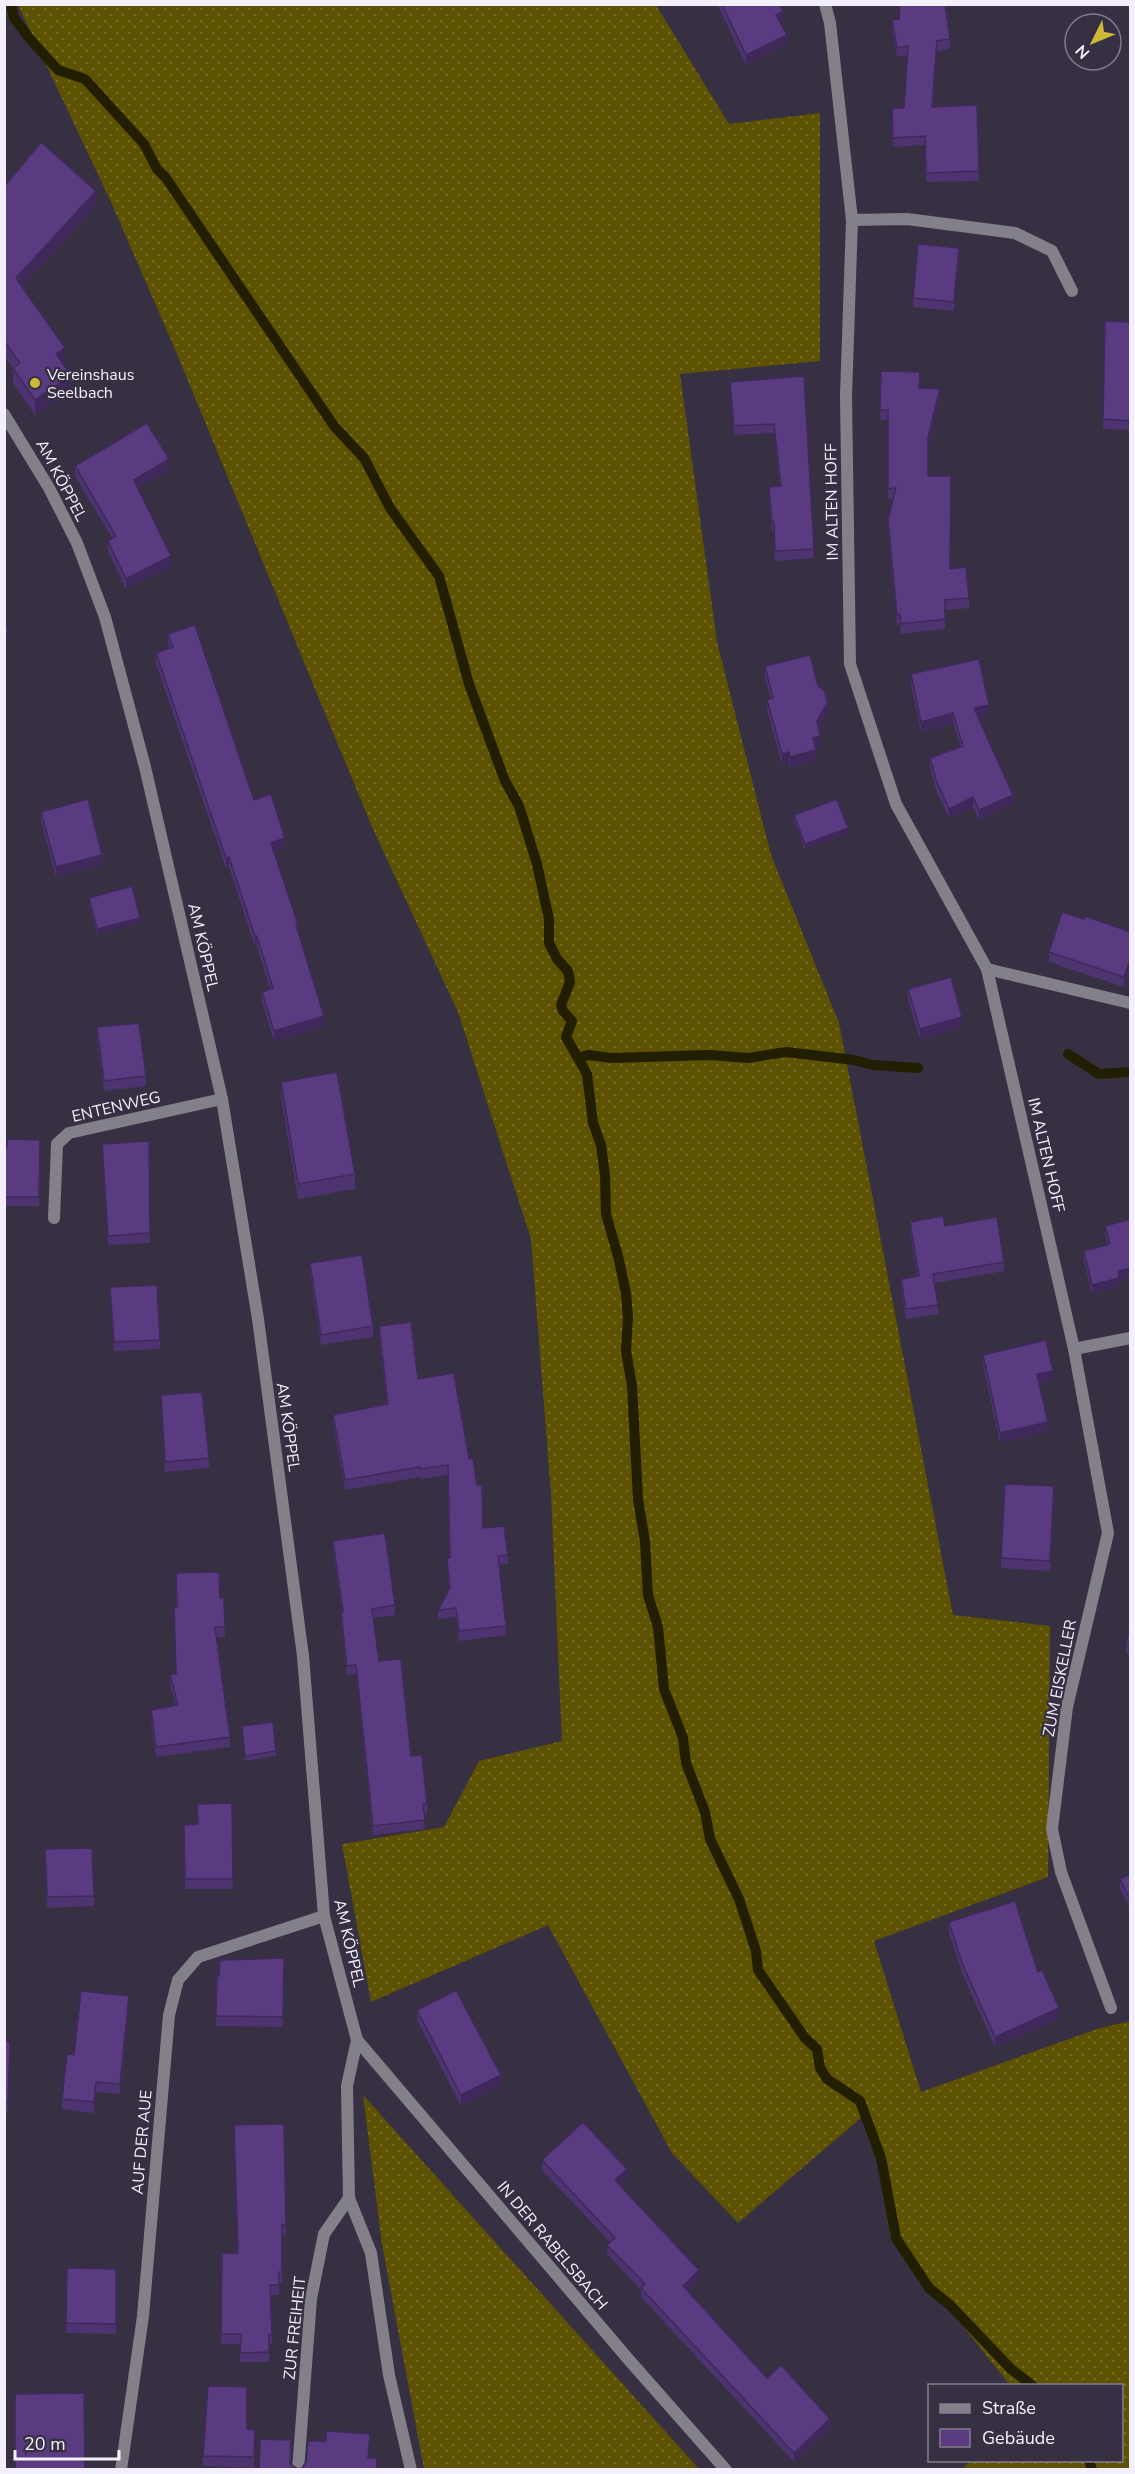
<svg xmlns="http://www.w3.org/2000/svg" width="1135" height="2474" viewBox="0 0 1135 2474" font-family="'Nunito Sans',sans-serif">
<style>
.grass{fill:url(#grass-dots)}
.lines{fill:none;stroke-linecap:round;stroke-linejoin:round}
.stream{stroke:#221e01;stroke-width:10}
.service{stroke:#83808a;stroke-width:12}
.minor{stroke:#83808a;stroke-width:12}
.wall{fill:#4d336f}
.shaded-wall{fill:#3f295a}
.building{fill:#5a3b81;stroke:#3f295a;stroke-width:1.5}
.poi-dot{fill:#cdb938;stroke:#373043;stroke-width:2}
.labels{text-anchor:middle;stroke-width:4.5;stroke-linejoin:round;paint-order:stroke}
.poi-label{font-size:16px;fill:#f4effc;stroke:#373043;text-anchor:start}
.street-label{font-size:16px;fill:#f4effc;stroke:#373043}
</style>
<defs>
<pattern id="grass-dots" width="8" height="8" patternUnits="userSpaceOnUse" patternTransform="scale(1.5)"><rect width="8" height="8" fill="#5d5201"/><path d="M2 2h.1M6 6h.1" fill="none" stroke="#756b27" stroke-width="1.8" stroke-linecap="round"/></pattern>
</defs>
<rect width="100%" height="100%" fill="#373043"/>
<g class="grass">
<polygon points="18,5 656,5 729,124 820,113 820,361 680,374 717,642 771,855 839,1023 953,1615 1050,1626 1048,1877 874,1941 921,2092 1097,2029 1130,2021 1130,2469 963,2469 969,2461 1122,2460 1122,2386 1010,2385 890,2235 869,2111 738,2223 672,2153 548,1925 371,2002 342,1844 444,1827 479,1761 562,1741 551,1494 531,1239 458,1012 372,827 177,354 111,202"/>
<polygon points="363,2095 699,2469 424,2469 382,2244"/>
</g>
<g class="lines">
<g class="stream">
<polyline points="11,4 14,18 29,38 58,70 85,79 144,144 157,169 166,178 334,426 364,458 390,508 439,576 469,684 505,781 519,806 537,864 549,919 549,943 557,959 568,971 570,982 561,1005 563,1011 572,1021 566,1037 587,1074 593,1123 601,1145 605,1175 606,1214 618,1256 626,1293 628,1318 626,1351 632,1386 638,1499 645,1542 648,1595 658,1627 664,1689 683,1738 686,1763 705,1812 710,1839 739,1899 756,1951 758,1970 805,2038 817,2049 820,2068 827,2079 860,2101 881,2158 896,2238 929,2288 950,2305 1011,2369 1033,2386"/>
<polyline points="1068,1054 1099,1074 1130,1072"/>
<polyline points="578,1058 588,1055 612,1058 710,1055 748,1058 786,1052 854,1060 873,1065 918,1068"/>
<polyline points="1089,2460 1092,2470"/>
</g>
<polyline class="service" points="852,220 907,219 1015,233 1052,251 1072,291"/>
<g class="minor">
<polyline points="825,4 830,23 852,220 846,396 850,664 896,804 987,969 1074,1349 1108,1533 1067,1707 1052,1829 1061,1872 1111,2008"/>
<polyline points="4,414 49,488 77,543 105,617 145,767 222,1099 258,1319 303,1656 324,1916 357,2040 347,2086 349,2198 371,2253 389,2375 411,2470"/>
<polyline points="987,969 1130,1003"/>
<polyline points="54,1218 57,1144 69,1133 222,1099"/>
<polyline points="1074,1349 1130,1338"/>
<polyline points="357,2040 629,2360 726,2470"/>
<polyline points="121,2470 143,2316 169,2015 178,1980 198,1957 324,1916"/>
<polyline points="298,2470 311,2299 324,2234 349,2198"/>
</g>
</g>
<g class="wall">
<polygon points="717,4 780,4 783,20 780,22 787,44 746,65"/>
<polygon points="892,20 950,39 950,49 937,51 933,107 977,105 979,181 926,182 925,145 893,147 892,117 904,108 908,55 897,57 892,29"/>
<polygon points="4,187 96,206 22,287 65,363 63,364 71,390 35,415 13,383 13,368 4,356"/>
<polygon points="959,257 954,311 913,307 913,298"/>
<polygon points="1105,321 1131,322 1131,430 1103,429"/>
<polygon points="881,371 919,388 940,399 928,447 928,476 950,569 969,598 969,608 945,610 945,629 901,634 900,624 897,625 888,528 888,519 893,498 888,499 888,420 880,420"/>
<polygon points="804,376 814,558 775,561 774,531 772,532 769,497 769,487 780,486 774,433 734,435 730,382"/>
<polygon points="75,466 169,470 138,488 171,567 126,589 108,551 108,541 112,538 75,476"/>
<polygon points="168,634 254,800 285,848 274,852 298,933 324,1027 274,1041 262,1002 262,992 270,989 257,946 255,947 229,867 226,868 156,664 156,653 169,648 168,644"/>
<polygon points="765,666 818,686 828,712 819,728 820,746 816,748 816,760 790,768 789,762 782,764 767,710 767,700 771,699 765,677"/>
<polygon points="911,674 989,715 978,717 1013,804 979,820 973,807 949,818 936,790 930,768 930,758 961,747 953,723 921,732 911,684"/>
<polygon points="41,812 102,865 56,877 41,822"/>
<polygon points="794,815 848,833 805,849 794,820"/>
<polygon points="89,898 140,923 97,935 89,903"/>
<polygon points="1084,919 1131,932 1131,967 1124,987 1049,962 1049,952"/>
<polygon points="908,989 962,1027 920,1039 908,999"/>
<polygon points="97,1027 146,1076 146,1086 104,1091 97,1038"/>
<polygon points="281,1082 355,1174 355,1189 298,1199 281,1097"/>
<polygon points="40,1140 39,1206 4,1206 4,1147"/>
<polygon points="149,1141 150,1243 108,1245 102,1144"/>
<polygon points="1131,1219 1131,1277 1119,1280 1119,1287 1092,1294 1084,1260 1084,1251 1108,1245 1105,1235 1105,1226"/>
<polygon points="910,1222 945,1226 1004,1262 1004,1271 935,1283 938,1305 938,1314 906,1319 901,1288 901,1279 917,1276 910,1231"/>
<polygon points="310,1263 373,1326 373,1337 321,1345 310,1273"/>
<polygon points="110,1287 160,1340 160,1349 114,1351"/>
<polygon points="379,1326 418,1379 469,1459 483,1528 508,1555 508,1564 499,1565 506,1626 506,1635 459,1641 456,1617 438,1619 438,1610 449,1589 447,1568 447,1559 449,1558 448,1475 420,1479 420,1477 345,1490 333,1424 333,1415 387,1405 379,1335"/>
<polygon points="983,1355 1053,1380 1039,1383 1048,1432 1000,1443 983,1365"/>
<polygon points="161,1395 209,1458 209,1468 165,1472"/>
<polygon points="1054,1497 1050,1571 1001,1568 1001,1558"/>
<polygon points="333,1541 395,1605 395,1615 373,1618 379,1661 427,1803 427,1813 424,1813 425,1829 373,1835 356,1674 347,1676 341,1621 341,1612 342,1612 333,1550"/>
<polygon points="220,1598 224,1598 225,1637 217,1637 230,1737 230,1747 156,1757 151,1720 151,1710 176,1705 170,1685 170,1674 175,1674"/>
<polygon points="1131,1618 1131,1654 1126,1654 1126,1643"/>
<polygon points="242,1726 276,1751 276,1756 245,1761"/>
<polygon points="232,1803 233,1889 185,1889 184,1825 197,1824"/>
<polygon points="45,1860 94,1896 94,1906 47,1908"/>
<polygon points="1131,1874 1131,1910 1120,1889 1120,1879"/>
<polygon points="949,1922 1038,1972 1059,2019 995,2047 962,1973 949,1933"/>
<polygon points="284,1958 283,2027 216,2026 217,1976"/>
<polygon points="129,2007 120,2094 96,2092 94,2113 62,2109 62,2099 74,2055"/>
<polygon points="417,2010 501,2085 461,2106 417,2020"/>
<polygon points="4,2041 10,2041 8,2113 4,2113"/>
<polygon points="284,2124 286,2235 282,2235 282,2282 279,2282 279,2295 271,2295 272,2344 269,2344 269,2362 240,2362 240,2344 221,2344 222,2253 237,2253"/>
<polygon points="542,2160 627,2179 619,2186 699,2280 687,2291 767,2378 830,2429 794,2462 641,2297 641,2290 607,2254 607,2245 610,2242 542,2170"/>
<polygon points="67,2268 116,2269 116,2334 66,2333"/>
<polygon points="247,2429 255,2430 254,2468 203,2466 203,2456"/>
</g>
<g class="shaded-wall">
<polygon points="783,11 783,20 776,24 776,15"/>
<polygon points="787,35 787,44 746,65 746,55"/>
<polygon points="937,41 937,51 932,116 932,107"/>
<polygon points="96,191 96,206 16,293 16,278"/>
<polygon points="959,248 959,257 954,311 954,302"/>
<polygon points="65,348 65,363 56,369 56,354"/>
<polygon points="71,375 71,390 35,415 35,400"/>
<polygon points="940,389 940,399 928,447 928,437"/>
<polygon points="169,459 169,470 134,490 134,480"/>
<polygon points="171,556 171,567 126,589 126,579"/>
<polygon points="8,632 8,641 4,641 4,633"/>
<polygon points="828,702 828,712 817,731 817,721"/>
<polygon points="989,705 989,715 974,718 974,708"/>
<polygon points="953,713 953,723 921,732 921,722"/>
<polygon points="820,736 820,746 813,748 813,738"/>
<polygon points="816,750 816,760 790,768 790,757"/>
<polygon points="789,752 789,762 782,764 782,754"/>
<polygon points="1013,795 1013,804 979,820 979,810"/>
<polygon points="973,797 973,807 949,818 949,809"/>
<polygon points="848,828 848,833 805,849 805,844"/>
<polygon points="285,838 285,848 271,853 271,843"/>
<polygon points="102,855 102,865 56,877 56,867"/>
<polygon points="229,857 229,867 226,868 226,858"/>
<polygon points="140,918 140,923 97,935 97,929"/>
<polygon points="255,936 257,936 257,946 255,947"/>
<polygon points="1131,957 1131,967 1124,987 1124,977"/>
<polygon points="324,1016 324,1027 274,1041 274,1031"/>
<polygon points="962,1017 962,1027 920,1039 920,1029"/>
<polygon points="1131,1268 1131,1277 1119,1280 1119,1287 1092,1294 1092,1285 1118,1271"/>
<polygon points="1053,1371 1053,1380 1037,1384 1037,1374"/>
<polygon points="1048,1422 1048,1432 1000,1443 1000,1433"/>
<polygon points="1054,1486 1054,1497 1050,1571 1050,1561"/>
<polygon points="129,1996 129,2007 120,2094 120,2084"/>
<polygon points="1059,2008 1059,2019 995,2047 995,2037"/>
<polygon points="501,2075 501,2085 461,2106 461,2095"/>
<polygon points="96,2082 96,2092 94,2113 94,2102"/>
<polygon points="627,2169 627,2179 615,2190 615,2180"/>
<polygon points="699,2270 699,2280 683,2295 683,2286"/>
<polygon points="830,2419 830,2429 794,2462 794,2453"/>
</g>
<g class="building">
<polygon points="722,4 780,4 783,11 776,15 787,35 746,55"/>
<polygon points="900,4 945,4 950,39 937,41 932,107 977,105 979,171 926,173 925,136 893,138 892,108 904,108 908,46 897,48 892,20 899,19"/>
<polygon points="41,142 96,191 16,278 65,348 56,354 71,375 35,400 13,368 20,363 4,341 4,187"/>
<polygon points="918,244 959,248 954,302 913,298"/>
<polygon points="1105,321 1131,322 1131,421 1103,419"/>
<polygon points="881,371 920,372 919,388 940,389 928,437 928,476 951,476 950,569 966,567 969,598 945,600 945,619 901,624 900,614 897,615 888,519 896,488 888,489 888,410 880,410"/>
<polygon points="804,376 814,549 775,551 774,522 772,522 769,487 781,486 774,424 734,426 730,382"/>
<polygon points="147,423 169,459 134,480 171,556 126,579 108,541 116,536 75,466"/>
<polygon points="4,616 8,632 4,633"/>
<polygon points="195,625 254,800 271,794 285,838 271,843 298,924 296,925 324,1016 274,1031 262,992 273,988 257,936 255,936 229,857 226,858 156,653 173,647 168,634"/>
<polygon points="810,655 818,686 824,690 828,702 817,721 820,736 813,738 816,750 790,757 789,752 782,754 767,700 773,698 765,666"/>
<polygon points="979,659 989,705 974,708 1013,795 979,810 973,797 949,809 936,780 930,758 963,746 953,713 921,722 911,674"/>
<polygon points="88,799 102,855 56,867 41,812"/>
<polygon points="837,799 848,828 805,844 794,815"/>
<polygon points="132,886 140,918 97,929 89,898"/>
<polygon points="1062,912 1084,919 1085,916 1131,932 1131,957 1124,977 1049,952"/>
<polygon points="951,977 962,1017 920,1029 908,989"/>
<polygon points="139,1023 146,1076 104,1081 97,1027"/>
<polygon points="337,1072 355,1174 298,1184 281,1082"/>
<polygon points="7,1139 40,1140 39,1197 4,1197 4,1147 7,1147"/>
<polygon points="149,1141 150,1233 108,1236 102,1144"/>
<polygon points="943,1216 945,1226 997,1217 1004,1262 933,1274 938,1305 906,1309 901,1279 919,1276 910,1222"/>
<polygon points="1131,1219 1131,1268 1118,1271 1119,1278 1092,1285 1084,1251 1110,1244 1105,1226"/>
<polygon points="362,1255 373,1326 321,1335 310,1263"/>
<polygon points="157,1285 160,1340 114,1342 110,1287"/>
<polygon points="411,1322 418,1379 454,1373 469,1459 473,1458 477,1485 482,1485 483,1528 504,1526 508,1555 498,1556 506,1626 459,1631 456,1608 438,1610 450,1588 447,1559 450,1558 448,1465 420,1469 420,1467 345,1480 333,1415 388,1404 379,1326"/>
<polygon points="1046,1340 1053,1371 1037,1374 1048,1422 1000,1433 983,1355"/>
<polygon points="202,1392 209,1458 165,1462 161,1395"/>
<polygon points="1005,1484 1054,1486 1050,1561 1001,1558"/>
<polygon points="385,1533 395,1605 372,1609 379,1661 401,1659 411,1756 422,1755 427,1803 423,1804 425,1820 373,1826 356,1665 347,1666 341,1612 343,1612 333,1541"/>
<polygon points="219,1572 220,1598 224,1598 225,1627 215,1627 230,1737 156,1747 151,1710 178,1705 170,1674 176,1674 174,1607 177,1607 176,1573"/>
<polygon points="1131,1618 1131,1644 1126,1643"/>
<polygon points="273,1722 276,1751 245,1756 242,1726"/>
<polygon points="232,1803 233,1879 185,1879 184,1825 198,1824 197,1804"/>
<polygon points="92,1848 94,1896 47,1897 45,1849"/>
<polygon points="1131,1874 1131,1901 1120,1879"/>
<polygon points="1015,1901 1038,1972 1042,1970 1059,2008 995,2037 962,1963 949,1922"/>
<polygon points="284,1958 283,2017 216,2016 217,1976 219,1976 220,1960"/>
<polygon points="456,1990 501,2075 461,2095 417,2010"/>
<polygon points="81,1991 129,1996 120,2084 96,2082 94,2102 62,2099 67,2054 74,2055"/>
<polygon points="4,2041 10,2041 8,2102 4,2102"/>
<polygon points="583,2122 627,2169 615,2180 699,2270 683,2286 767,2378 781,2365 830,2419 794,2453 641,2288 645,2284 607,2245 615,2238 542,2160"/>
<polygon points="284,2124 286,2225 282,2225 282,2272 279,2272 279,2285 270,2285 272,2334 269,2335 269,2352 240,2353 241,2334 221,2334 222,2253 238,2253 234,2125"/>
<polygon points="67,2268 116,2269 116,2324 66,2323"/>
<polygon points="208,2386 247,2387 247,2429 255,2430 254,2457 203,2456"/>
<polygon points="84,2393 85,2469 15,2469 15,2394"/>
<polygon points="326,2431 370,2434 368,2458 377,2458 377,2469 259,2469 260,2439 291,2440 290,2464 298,2469 302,2468 306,2462 308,2441 326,2441"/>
</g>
<circle class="poi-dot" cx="35" cy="383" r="6"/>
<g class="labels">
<g class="poi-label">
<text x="47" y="380">Vereinshaus<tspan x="47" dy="18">Seelbach</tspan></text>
</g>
<g class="street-label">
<text transform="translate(62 480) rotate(62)" y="6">AM KÖPPEL</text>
<text transform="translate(831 502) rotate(-91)" y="6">IM ALTEN HOFF</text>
<text transform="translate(204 947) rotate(77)" y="6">AM KÖPPEL</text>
<text transform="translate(116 1106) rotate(-13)" y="6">ENTENWEG</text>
<text transform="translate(1047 1155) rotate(77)" y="6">IM ALTEN HOFF</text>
<text transform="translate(289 1427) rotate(82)" y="6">AM KÖPPEL</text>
<text transform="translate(1059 1678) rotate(-79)" y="6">ZUM EISKELLER</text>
<text transform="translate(350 1943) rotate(77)" y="6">AM KÖPPEL</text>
<text transform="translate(141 2142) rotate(-85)" y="6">AUF DER AUE</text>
<text transform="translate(553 2245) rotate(50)" y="6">IN DER RABELSBACH</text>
<text transform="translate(294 2328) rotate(-84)" y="6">ZUR FREIHEIT</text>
</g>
</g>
<rect width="1135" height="2474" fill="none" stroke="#f4effc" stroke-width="12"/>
<rect x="928" y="2384" width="195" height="78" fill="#373043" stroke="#837c8d" stroke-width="1.5"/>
<rect x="940" y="2404" width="30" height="9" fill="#83808a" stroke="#837c8d" stroke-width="1.5"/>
<text x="982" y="2414" font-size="18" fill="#f4effc">Straße</text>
<rect x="940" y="2429" width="30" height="18" fill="#5a3b81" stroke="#837c8d" stroke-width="1.5"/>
<text x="982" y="2444" font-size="18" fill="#f4effc">Gebäude</text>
<g transform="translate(1093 42) rotate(227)"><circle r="28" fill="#373043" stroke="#837c8d" stroke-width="1.5"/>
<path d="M0-4.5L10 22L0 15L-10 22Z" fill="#cdb938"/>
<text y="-9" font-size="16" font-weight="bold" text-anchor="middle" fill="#f4effc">N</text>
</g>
<path d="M15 2450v9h104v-9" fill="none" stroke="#f4effc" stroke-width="3"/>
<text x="24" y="2450" font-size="18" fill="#f4effc" stroke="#373043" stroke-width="4.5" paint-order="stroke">20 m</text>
</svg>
